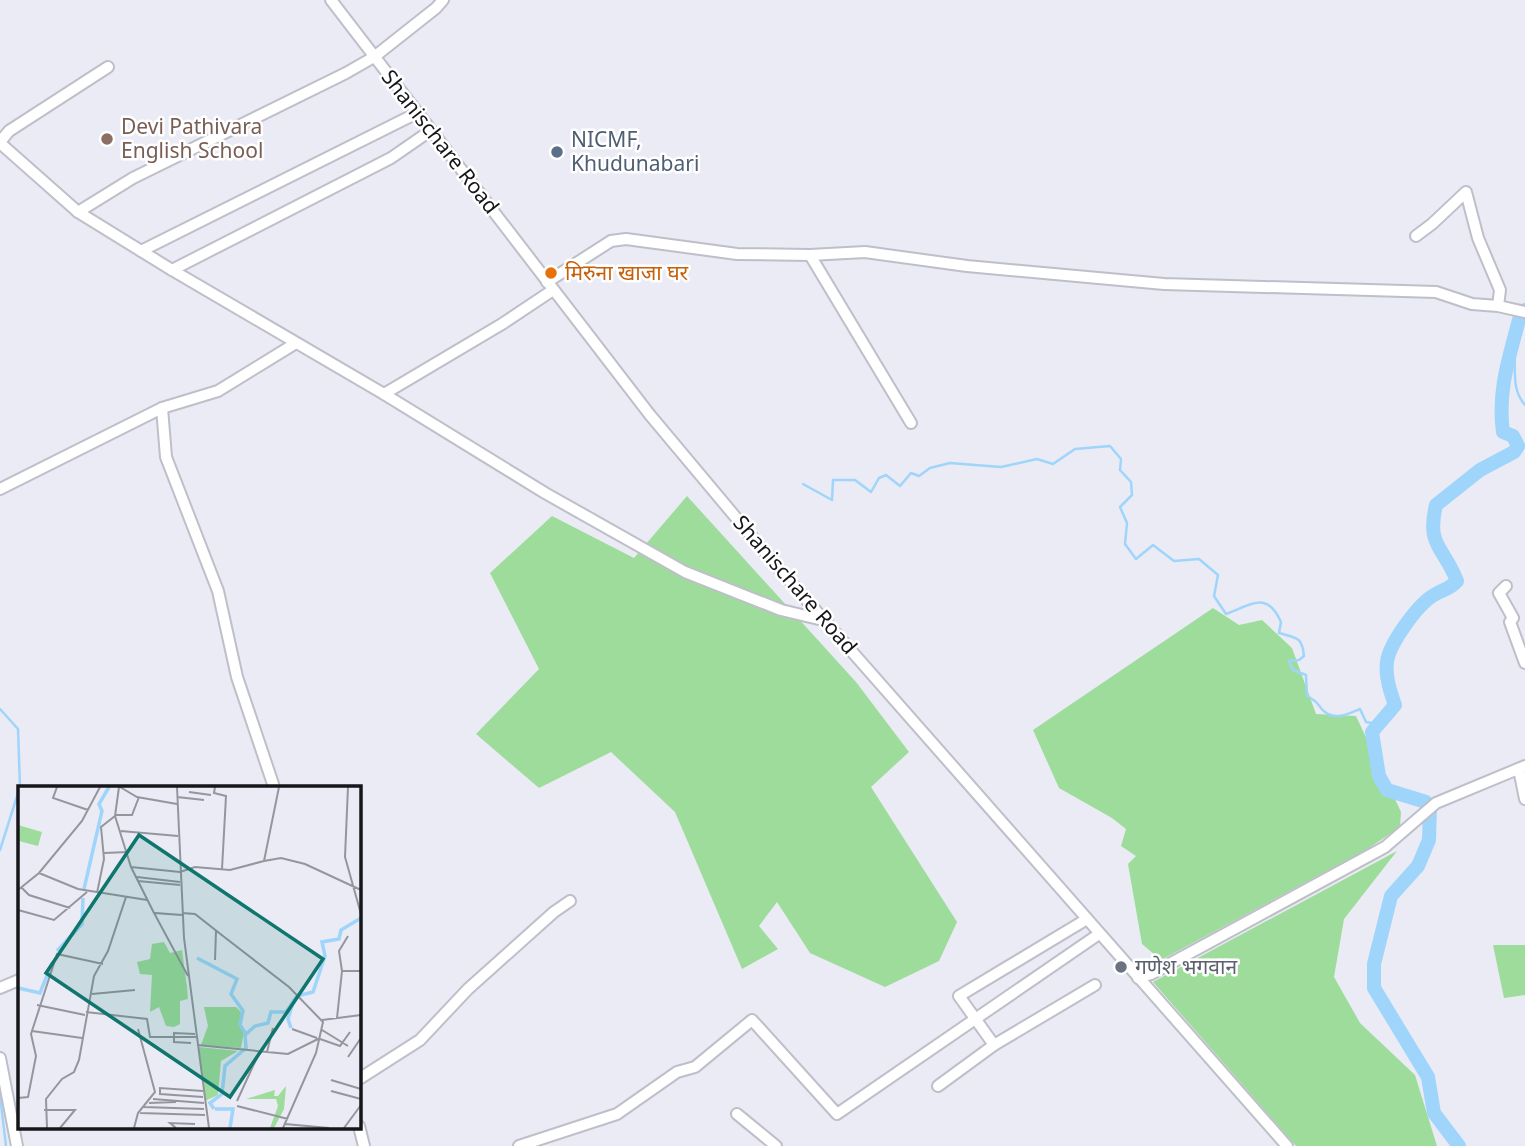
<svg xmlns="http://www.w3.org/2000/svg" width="1525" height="1146" viewBox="0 0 1525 1146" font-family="'Noto Sans','Noto Sans Devanagari',sans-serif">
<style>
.green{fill:#9ddc9b}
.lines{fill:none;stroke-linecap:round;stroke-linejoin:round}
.stream{stroke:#9fd5fb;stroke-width:2.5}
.river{stroke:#9fd5fb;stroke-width:14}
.minor-casing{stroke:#bebfc8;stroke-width:14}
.minor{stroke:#fff;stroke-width:10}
.education-dot{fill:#8d6e63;stroke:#fff;stroke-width:2.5}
.service-dot{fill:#5c6f8a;stroke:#fff;stroke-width:2.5}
.food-dot{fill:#e8710a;stroke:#fff;stroke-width:2.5}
.worship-dot{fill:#6b7280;stroke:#fff;stroke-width:2.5}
.labels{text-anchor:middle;stroke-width:5;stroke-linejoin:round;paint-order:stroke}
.education-label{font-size:21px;fill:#785e54;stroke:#fff;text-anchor:start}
.service-label{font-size:21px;fill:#4e5e75;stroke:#fff;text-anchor:start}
.street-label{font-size:21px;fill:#16161a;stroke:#fff}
.food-label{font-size:21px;fill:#c56008;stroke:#fff;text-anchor:start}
.worship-label{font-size:21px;fill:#5b616d;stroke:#fff;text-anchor:start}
.inset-river{fill:none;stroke:#9fd5fb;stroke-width:3.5}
.inset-road{fill:none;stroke:#95969d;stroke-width:2}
.view{fill:#0f766e;fill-opacity:0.15;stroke:#0f766e;stroke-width:3.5}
.inset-edge{fill:none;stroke:#16161a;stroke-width:3.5}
</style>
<rect width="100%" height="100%" fill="#eaebf5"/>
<g class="green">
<polygon points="687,496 856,682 909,752 871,787 957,922 939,961 885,987 810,953 777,902 759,926 778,949 742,969 675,812 611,752 539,788 476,734 539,669 490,573 552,516 634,558"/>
<polygon points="1213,608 1239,625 1262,620 1292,648 1316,714 1356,716 1401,812 1400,827 1366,850 1161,960 1142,944 1128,864 1136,856 1121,846 1126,829 1112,818 1059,788 1033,730"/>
<polygon points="1397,851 1344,919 1334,977 1360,1023 1415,1075 1437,1146 1296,1146 1153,982"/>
<polygon points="1493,945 1525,945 1525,995 1504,998"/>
</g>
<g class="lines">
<g class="stream">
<path d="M 1513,343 C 1518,364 1509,387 1525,405"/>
<path d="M 803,484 L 832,500 L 833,480 L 855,480 L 871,492 L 879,478 L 886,475 L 900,486 L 911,473 L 919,476 L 930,468 L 950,463 L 1001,467 L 1037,459 L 1053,464 L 1075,449 L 1110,446 L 1121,459 L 1120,470 L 1131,482 L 1132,495 L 1120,507 L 1127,523 L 1125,544 L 1136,559 L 1153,545 L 1174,561 L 1199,559 L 1218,575 L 1214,596 L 1226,614 C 1253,604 1267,591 1281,622 L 1279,633 C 1296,638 1302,636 1304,656 L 1299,660 L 1289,661 L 1293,670 L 1306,675 L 1307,696 C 1321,703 1317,706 1325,712 C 1336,721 1350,713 1360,709 L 1366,722 L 1377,724"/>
<polyline points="0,709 18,729 20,787"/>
<polyline points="0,850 19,790"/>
<polyline points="0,1096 6,1146"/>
</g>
<path class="river" d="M 1459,1146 L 1434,1113 L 1428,1077 L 1374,988 L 1374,964 L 1391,896 L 1418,866 L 1429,840 L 1430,807 L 1426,802 L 1387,790 L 1379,776 L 1372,732 L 1395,705 C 1390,691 1385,676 1387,662 C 1389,644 1418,604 1434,595 C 1443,589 1449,590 1457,581 C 1444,547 1426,546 1436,505 L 1480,470 L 1514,452 L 1518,446 L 1513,436 L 1503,432 C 1497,391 1510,355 1520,316 L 1525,310"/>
<g class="minor-casing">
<g id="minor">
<polyline points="331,0 650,415 774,563 1287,1146"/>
<polyline points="0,142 9,131 108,67"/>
<polyline points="0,143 78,212 172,270 384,394"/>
<polyline points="78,212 133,178 346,73 374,57 436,8 443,0"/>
<polyline points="1416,236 1432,224 1466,192 1478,238 1500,290 1498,306"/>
<polyline points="141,251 417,113"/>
<polyline points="810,255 911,423"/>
<polyline points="172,270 391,158 430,131"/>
<polyline points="547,282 611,241 626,239 737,254 810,255 865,252 967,266 1164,284 1436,292 1472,304 1498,306 1525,312"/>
<polyline points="553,290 502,324 384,394 545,493 685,572 781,610 827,621"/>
<polyline points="162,408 166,457 218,591 237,677 274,787"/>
<polyline points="0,489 162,408 218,391 296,343"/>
<polyline points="1506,586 1499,593 1513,618 1510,622 1525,663"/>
<polyline points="1519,769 1525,799"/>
<polyline points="1087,919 959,996 994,1045 1095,985"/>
<polyline points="1138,978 1151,974 1385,847 1436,803 1525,766"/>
<polyline points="0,988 19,980"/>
<polyline points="0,1058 17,1146"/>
<polyline points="359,1079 420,1040 468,989 554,912 570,901"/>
<polyline points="938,1086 994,1045"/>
<polyline points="737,1114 776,1146"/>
<polyline points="359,1126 364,1146"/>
<polyline points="519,1146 617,1114 677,1072 695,1067 752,1020 837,1114 1099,934"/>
</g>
</g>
<use href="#minor" class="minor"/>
</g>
<circle class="education-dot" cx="107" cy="139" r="7"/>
<circle class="service-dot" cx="557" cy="152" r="7"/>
<circle class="food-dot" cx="551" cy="273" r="7"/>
<circle class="worship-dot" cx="1121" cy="967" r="7"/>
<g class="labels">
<g class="education-label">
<text x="121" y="134">Devi Pathivara<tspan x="121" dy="24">English School</tspan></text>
</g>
<g class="service-label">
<text x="571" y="147">NICMF,<tspan x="571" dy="24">Khudunabari</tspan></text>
</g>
<g class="street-label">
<text transform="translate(440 142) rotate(52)" y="7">Shanischare Road</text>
<text transform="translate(795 585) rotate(49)" y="7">Shanischare Road</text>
</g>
<g class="food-label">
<text x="565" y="280">मिरुना खाजा घर</text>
</g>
<g class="worship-label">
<text x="1135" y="974">गणेश भगवान</text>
</g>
</g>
<g transform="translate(18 786)">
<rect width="343" height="343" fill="#eaebf5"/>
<path d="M 0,39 L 24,46 L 20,60 L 1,55 ZM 146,156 L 152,167 L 164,164 L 169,201 L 170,213 L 162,215 L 162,238 L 156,241 L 148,240 L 141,221 L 132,226 L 134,189 L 122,188 L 119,176 L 132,173 L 134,158 ZM 186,221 L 218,221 L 223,226 L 222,242 L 226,245 L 223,262 L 183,259 L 190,240 ZM 181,261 L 220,265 L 203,275 L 200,309 L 187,315 ZM 268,300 L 266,323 L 256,342 L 252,342 L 260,320 L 258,313 L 228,313 L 257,304 L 256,310 L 260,310 Z" fill="#9ddc9b"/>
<path class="inset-river" d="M 66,103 L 84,25 L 81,18 L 91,1M 39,165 L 64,138 L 65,112M 179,172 L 219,193 L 213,208 L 225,225 L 222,239 L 228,248M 0,202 L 22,207 L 34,177M 273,242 L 270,233 L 276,213M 196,323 L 192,317 L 204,308 L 207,280 L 228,262 L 227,249 L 237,240 L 250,237 L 253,226 L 268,226 L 279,210 L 295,206 L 307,170 L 304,156 L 321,153 L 323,144 L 343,132M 197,323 L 215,323 L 212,342"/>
<path class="inset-road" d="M 39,1 L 35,12 L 70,24M 101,1 L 97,30 L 113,81 L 136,127M 102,1 L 119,11 L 159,18M 159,1 L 166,152 L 191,342M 197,1 L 196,7 L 208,10 L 204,83M 261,1 L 246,75 L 263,72 L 287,78 L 343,104M 330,1 L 327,71 L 343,128M 171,6 L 193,9M 159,11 L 186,14M 97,29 L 114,29 L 121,11M 103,45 L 160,50M 86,67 L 110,66M 113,81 L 162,86 L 177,81 L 212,84 L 246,75M 21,87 L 60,103 L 129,114M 119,91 L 162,96M 120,95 L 162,99M 3,101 L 11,109 L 52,122M 0,104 L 21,87 L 64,35 L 82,1M 79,107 L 86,73 L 83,41 L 97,30M 0,124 L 36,134 L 69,106M 164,127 L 177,128 L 205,150 L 271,201 L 305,236 L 298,267 L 265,342M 164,129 L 136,127 L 170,190M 197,174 L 198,145M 324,185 L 321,165 L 330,150M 74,208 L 117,204M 19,219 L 67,229M 68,226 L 129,233 L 132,251 L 178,251M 319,232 L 324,185 L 343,185M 304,234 L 343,229M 274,243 L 299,252M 304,244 L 330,260M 14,245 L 64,252M 302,253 L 322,260 L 332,246M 173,257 L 156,256 L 156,247 L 177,248M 179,259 L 270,268 L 302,252M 249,266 L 255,242M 330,271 L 343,252M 313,294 L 343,303M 185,305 L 142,302 L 142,308 L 185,311M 313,305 L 343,313M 0,312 L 10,311 L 18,270 L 13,248 L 39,168 L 85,178M 135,313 L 186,317M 219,315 L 242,265M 131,317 L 158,316M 219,320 L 270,333M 126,321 L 186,323M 26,324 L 57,324 L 42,342M 122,327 L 187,329M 267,338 L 311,342M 29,342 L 28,313 L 44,293 L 56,286 L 61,274 L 76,190 L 90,165 L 108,111M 116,342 L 120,327 L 137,306 L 120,243M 158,342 L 152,337 L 177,338M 326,342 L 343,319"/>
<path class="view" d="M 121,49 L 305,173 L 212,311 L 28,187 Z"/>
<rect width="343" height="343" class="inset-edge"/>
</g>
</svg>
